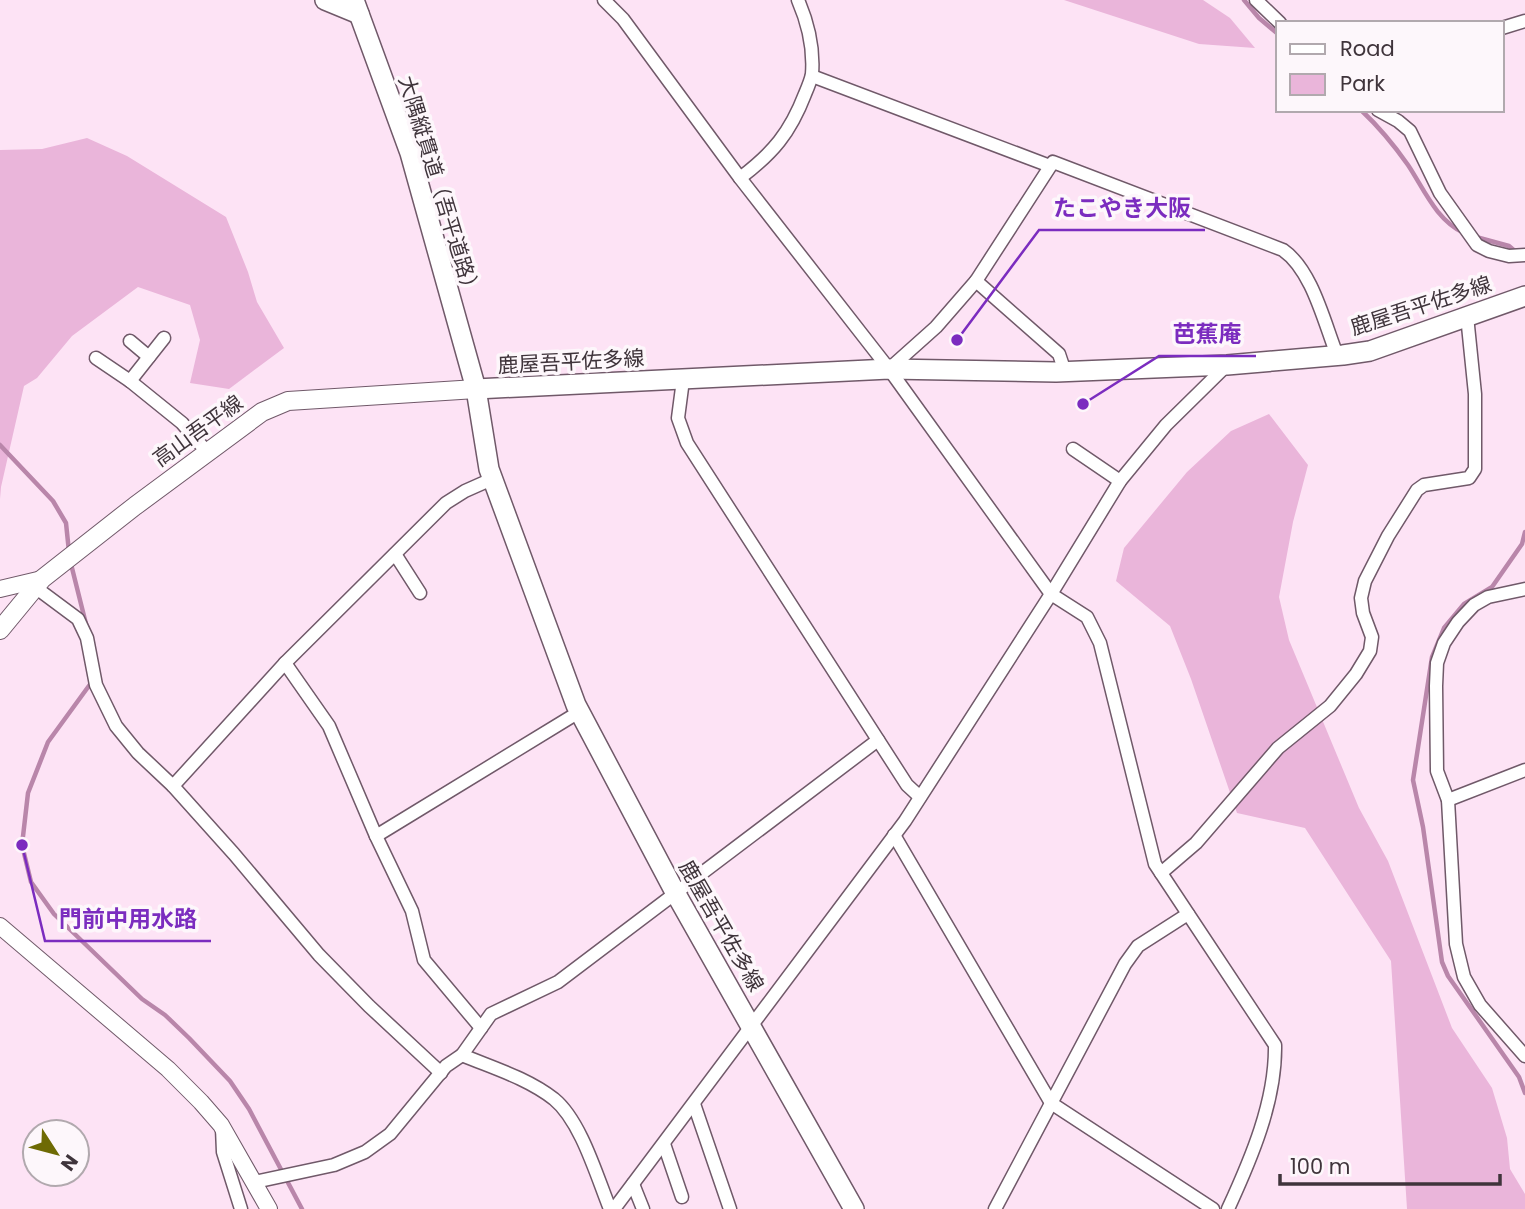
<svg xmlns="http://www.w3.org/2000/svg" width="1525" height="1209" viewBox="0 0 1525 1209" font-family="Poppins,'Noto Sans JP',sans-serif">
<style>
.green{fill:#eab5da}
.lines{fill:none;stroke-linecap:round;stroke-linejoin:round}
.stream{stroke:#b986aa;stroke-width:4.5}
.minor-casing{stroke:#705969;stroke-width:15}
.tertiary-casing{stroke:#705969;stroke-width:18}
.secondary-casing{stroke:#705969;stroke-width:20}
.primary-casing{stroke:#705969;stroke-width:22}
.minor{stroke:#fff;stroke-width:12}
.tertiary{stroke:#fff;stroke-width:16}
.secondary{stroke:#fff;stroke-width:18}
.primary{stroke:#fff;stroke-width:19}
.labels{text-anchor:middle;stroke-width:7;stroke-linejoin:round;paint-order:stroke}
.street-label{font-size:21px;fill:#3f343b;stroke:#fdf7fb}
.leader{fill:none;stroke:#7b2cbf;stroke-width:2.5}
.callout-dot{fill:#7b2cbf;stroke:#fdf7fb;stroke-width:2.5}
.callout-label{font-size:23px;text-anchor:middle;font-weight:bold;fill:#7b2cbf;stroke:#fdf7fb;stroke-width:7;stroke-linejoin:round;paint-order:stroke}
</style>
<rect width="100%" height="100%" fill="#fde3f5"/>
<g class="green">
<polygon points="1064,0 1203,0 1230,18 1255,48 1199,44"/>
<polygon points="87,138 127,156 226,217 248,272 257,302 284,348 229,389 190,383 200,340 190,305 138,287 72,336 37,378 24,386 1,487 0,499 0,150 42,149"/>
<polygon points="1269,414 1308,465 1293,522 1279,597 1289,640 1359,808 1388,861 1452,1028 1492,1088 1507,1138 1510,1169 1525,1194 1525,1209 1407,1209 1391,961 1305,828 1237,813 1191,679 1170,626 1116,581 1124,548 1187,472 1231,431"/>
</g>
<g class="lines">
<g class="stream">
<polyline points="1244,0 1259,18 1278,34"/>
<path d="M 1361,110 C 1379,127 1394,145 1408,165 C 1424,189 1436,220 1464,233"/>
<polyline points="1476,237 1509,246 1516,252"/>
<polyline points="0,445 53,501 66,523 69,552"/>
<polyline points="1525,532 1522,544 1492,587 1464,604 1444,628 1432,657 1413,780 1423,827 1442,962 1448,976 1519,1077 1525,1093"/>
<polyline points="71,564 86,624"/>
<polyline points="91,683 48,742 28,793 22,845 31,882 54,914 142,999 165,1015 189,1038 230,1081 249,1109 302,1209"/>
</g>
<g class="minor-casing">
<g id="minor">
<path d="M 604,0 L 623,19 L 740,178 L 889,369 L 1051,594 L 1087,617 L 1100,643 L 1155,864 L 1275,1045 C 1276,1101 1251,1159 1228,1209"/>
<polyline points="1256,0 1280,23"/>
<polyline points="1502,28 1525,21"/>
<polyline points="812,76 1050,166"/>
<polyline points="1378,110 1398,121 1410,131 1440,193 1477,245 1489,251 1509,256 1525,255"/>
<path d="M 740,178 C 773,153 790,133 805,94 C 808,87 811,80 812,74 C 814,48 808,23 798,0"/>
<polyline points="976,281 1059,354 1065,372"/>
<polyline points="130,341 149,357"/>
<polyline points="96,358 130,381 182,423 207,452"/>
<path d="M 889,369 L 936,327 L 976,281 L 1053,162 L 1283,250 C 1312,270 1324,322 1337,355"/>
<polyline points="683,380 678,418 687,443 907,785 920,797"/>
<polyline points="130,381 164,338"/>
<polyline points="1073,449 1120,481"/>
<polyline points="395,554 420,593"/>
<polyline points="35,587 78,619 87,638 96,685 116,726 138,753 173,786"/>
<polyline points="1525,589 1488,597 1474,605 1458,622 1444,643 1437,663 1436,686 1437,771 1448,800 1456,944 1464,977 1480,1005 1525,1056"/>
<polyline points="285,663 329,726 376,836"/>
<polyline points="1448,800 1525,770"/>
<polyline points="894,835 1051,1103 1213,1209"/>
<polyline points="1161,873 1196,843 1278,748 1330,706 1356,674 1370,651 1372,637 1363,613 1361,598 1365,581 1388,536 1417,490 1424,485 1469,478 1475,469 1475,394 1467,316"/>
<polyline points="481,1028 424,960 412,911 376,836 579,712"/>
<path d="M 462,1055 C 493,1068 527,1078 554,1099 C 581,1121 597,1177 610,1209"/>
<polyline points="441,1073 369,1006 319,955 234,854 173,786 285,663 446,503 465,491 492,479"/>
<polyline points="694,1104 730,1209"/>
<polyline points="222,1128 223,1152 241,1209"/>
<polyline points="664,1144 682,1197"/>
<polyline points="255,1182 334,1165 365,1152 390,1134 446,1066 462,1055 491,1014 558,982 878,740"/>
<polyline points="633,1184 643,1209"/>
<polyline points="614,1209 905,821 1051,594 1120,481 1166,425 1227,365"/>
<polyline points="995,1209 1125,964 1138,946 1188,914"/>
</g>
</g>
<g class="tertiary-casing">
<g id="tertiary">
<polyline points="0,589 42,579"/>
<polyline points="0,926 168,1069 201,1102 221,1125 269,1209"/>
</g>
</g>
<g class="secondary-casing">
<polyline id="secondary" points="0,630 42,579 135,506 262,412 288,401 476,389"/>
</g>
<g class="primary-casing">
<g id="primary">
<polyline points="325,0 359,14"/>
<polyline points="354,0 410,153 476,389 489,469 576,705 676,894 854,1209"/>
<polyline points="476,389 889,369 1056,372 1227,365 1343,355 1370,351 1525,296"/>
</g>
</g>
<use href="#minor" class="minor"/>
<use href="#tertiary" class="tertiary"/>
<use href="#secondary" class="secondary"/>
<use href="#primary" class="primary"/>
</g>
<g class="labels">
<g class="street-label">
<text transform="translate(439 187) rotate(73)" y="7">大隅縦貫道（吾平道路）</text>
<text transform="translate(1421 306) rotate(-18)" y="7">鹿屋吾平佐多線</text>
<text transform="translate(571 362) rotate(-3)" y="7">鹿屋吾平佐多線</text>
<text transform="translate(198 431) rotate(-36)" y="7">高山吾平線</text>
<text transform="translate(721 926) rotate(60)" y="7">鹿屋吾平佐多線</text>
</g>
</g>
<path class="leader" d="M957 340L1039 230H1205M1083 404L1159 356H1256M22 845L45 941H211"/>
<g class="callout-dot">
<circle cx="957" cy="340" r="7"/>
<circle cx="1083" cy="404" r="7"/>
<circle cx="22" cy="845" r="7"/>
</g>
<g class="callout-label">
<text x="1122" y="216">たこやき大阪</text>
<text x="1207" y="342">芭蕉庵</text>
<text x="128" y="927">門前中用水路</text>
</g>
<rect x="1276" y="21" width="228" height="91" fill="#fdf7fb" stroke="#b1a9ae" stroke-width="2"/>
<rect x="1290" y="44" width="35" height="10" fill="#ffffff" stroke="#b1a9ae" stroke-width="2"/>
<text x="1340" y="56" font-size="21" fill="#3f343b">Road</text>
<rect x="1290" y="74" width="35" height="21" fill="#eab5da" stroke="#b1a9ae" stroke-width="2"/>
<text x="1340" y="91" font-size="21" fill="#3f343b">Park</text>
<g transform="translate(56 1153) rotate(126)"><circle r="33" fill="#fdf7fb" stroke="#b1a9ae" stroke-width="2"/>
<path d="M0-5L12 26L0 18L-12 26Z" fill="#6e6a04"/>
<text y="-10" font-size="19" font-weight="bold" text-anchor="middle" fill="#3f343b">N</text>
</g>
<path d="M1280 1174v10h220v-10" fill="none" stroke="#3f343b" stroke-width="3.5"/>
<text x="1290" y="1174" font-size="21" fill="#3f343b" stroke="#fdf7fb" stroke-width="5" paint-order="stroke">100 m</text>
</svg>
